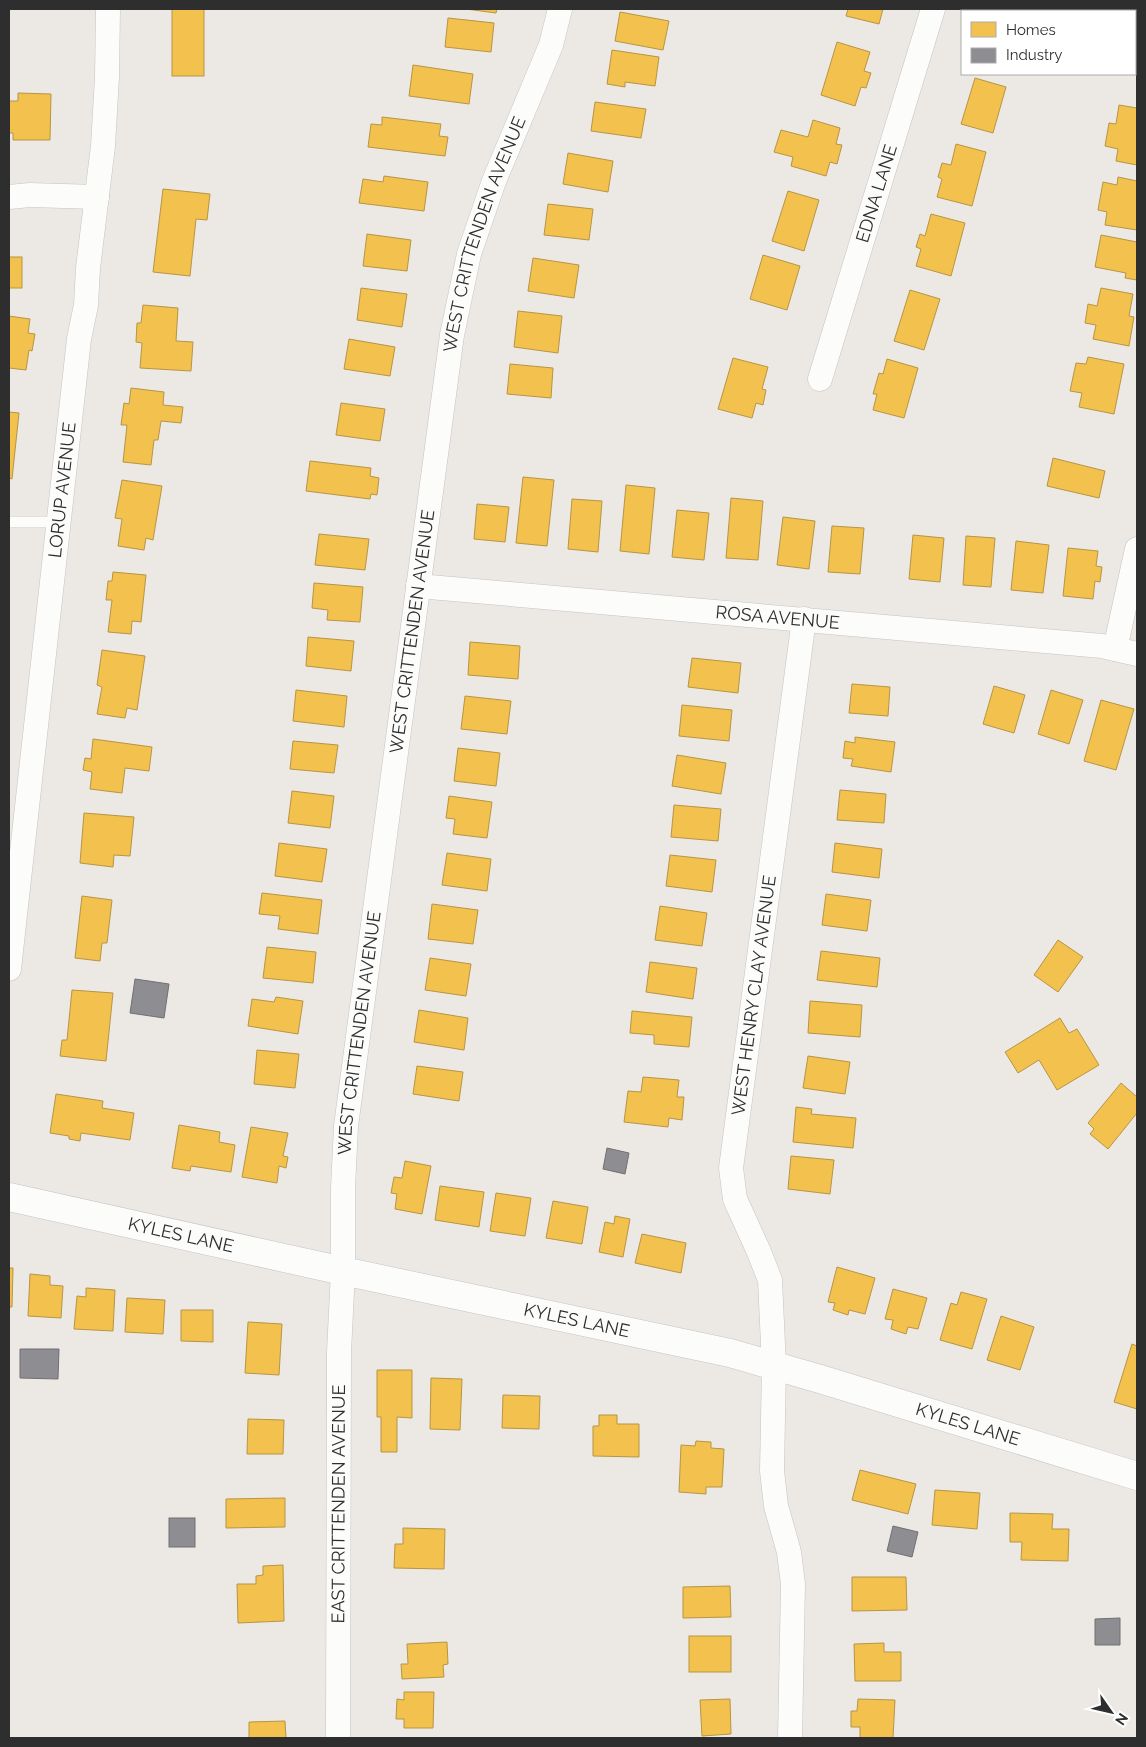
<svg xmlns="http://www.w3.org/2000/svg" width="1146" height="1747" viewBox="0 0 1146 1747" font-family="Raleway,sans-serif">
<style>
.homes{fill:#f2c14e;stroke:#b79544}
.industry{fill:#8d8d92;stroke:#707074}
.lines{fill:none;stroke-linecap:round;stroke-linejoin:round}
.lane-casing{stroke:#c5c4c5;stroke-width:12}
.street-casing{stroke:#c5c4c5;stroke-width:25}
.secondary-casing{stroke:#c5c4c5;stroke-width:29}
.lane{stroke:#fcfcfb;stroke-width:11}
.street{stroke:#fcfcfb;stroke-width:24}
.secondary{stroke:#fcfcfb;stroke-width:28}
.labels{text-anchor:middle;stroke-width:5;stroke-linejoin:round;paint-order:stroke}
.street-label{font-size:18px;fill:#2e2e2e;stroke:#fff}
</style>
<rect width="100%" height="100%" fill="#ece8e4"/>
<g class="homes">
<rect x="172" y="9" width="32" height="67"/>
<polygon points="466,9 497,9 496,13"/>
<polygon points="848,9 883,9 879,24 846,16"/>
<polygon points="1097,9 1119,9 1129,10 1129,11 1096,11"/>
<polygon points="620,12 669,21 663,50 615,41"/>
<polygon points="448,18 494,23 491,52 445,47"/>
<polygon points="837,42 870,52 864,71 871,73 866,88 861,87 855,106 821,95"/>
<polygon points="612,50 659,57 655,86 625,82 625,87 607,84"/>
<polygon points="413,65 473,74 469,104 409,96"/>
<polygon points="975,78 1006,87 993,133 961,124"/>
<polygon points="18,93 51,94 50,140 13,140 13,133 9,133 9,101 18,101"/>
<polygon points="595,102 646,109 641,138 591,131"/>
<polygon points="1119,105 1137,108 1137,165 1116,161 1118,149 1105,146 1109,123 1116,124"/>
<polygon points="382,117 441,124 439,136 448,137 445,156 368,147 371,124 382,125"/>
<polygon points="813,120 840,128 836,144 842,145 837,164 830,162 826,176 791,166 793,157 774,152 781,130 808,137"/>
<polygon points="956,144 986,152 972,206 937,197 942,179 938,177 942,163 951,165"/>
<polygon points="568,153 613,161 608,192 563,184"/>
<polygon points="384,176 428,182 424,211 359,203 363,179 383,182"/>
<polygon points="1118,177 1137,181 1137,230 1105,225 1107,212 1098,210 1103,182 1117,185"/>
<polygon points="163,189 210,194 207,220 196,219 190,276 153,272"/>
<polygon points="788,191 819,200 804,251 772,241"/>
<polygon points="548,204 593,209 589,240 544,235"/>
<polygon points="931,214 965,223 951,276 916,266 921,249 916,247 920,234 925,236"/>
<polygon points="367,234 411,240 407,271 363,266"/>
<polygon points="1101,235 1137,242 1137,280 1125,278 1126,273 1095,267"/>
<polygon points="763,255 800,266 787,310 750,299"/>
<rect x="9" y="257" width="13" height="31"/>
<polygon points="533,258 579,265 574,298 528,291"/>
<polygon points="361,288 407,294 402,327 357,320"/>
<polygon points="1101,288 1133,294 1129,316 1134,317 1129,346 1093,339 1096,325 1085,323 1088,304 1097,306"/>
<polygon points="910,290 940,299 924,350 894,341"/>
<polygon points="143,305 178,308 176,341 193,342 191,371 140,368 142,343 136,342 137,323 141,323"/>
<polygon points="518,311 562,316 558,353 514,347"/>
<polygon points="9,316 30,319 28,333 35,334 32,351 29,350 26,370 9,368"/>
<polygon points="349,339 395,347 390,376 344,369"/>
<polygon points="1088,357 1124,364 1114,414 1079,407 1082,393 1070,391 1076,363 1086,364"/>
<polygon points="733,358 768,367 762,389 766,390 763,405 756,403 752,418 718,409"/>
<polygon points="887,359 918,368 904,418 873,410 877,394 873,394 879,373 883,374"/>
<polygon points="510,364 553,368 551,398 507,394"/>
<polygon points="131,388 164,392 163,405 183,407 181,423 161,421 158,440 154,440 151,465 123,462 127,425 121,425 124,403 129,404"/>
<polygon points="341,403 385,409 380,441 336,435"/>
<polygon points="9,412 19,413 12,479 9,478"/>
<polygon points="1053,458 1105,471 1099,498 1047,486"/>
<polygon points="310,461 371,468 370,476 379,478 377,495 371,494 370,499 306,491"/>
<polygon points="523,477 554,480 547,546 516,543"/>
<polygon points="122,480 162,486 153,540 146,538 144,550 118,546 122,519 115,518"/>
<polygon points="626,485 655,488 649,554 620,551"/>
<polygon points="731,498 763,501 758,560 726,558"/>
<polygon points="572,499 602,501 598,552 568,549"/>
<polygon points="477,504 509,507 505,542 474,539"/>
<polygon points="677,510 709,513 704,560 672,557"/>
<polygon points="783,517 815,521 809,569 777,565"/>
<polygon points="832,526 864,528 860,574 828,572"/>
<polygon points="319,534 369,539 365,570 315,565"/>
<polygon points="913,535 944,538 940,582 909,579"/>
<polygon points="966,536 995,538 991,587 963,585"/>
<polygon points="1016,541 1049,545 1043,593 1011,590"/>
<polygon points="1068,548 1098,551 1096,566 1102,567 1100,582 1095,581 1093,599 1063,596"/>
<polygon points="113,572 146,575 141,622 132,621 131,634 108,632 112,600 106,600 108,581 112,581"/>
<polygon points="314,583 363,587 360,622 327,620 328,610 312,608"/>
<polygon points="308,637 354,641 351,671 306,666"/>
<polygon points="470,642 520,646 518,679 468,675"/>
<polygon points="102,650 145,656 137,710 127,708 125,718 97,714 102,687 97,685"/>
<polygon points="692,658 741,663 738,693 688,687"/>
<polygon points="852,684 890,687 888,716 849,713"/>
<polygon points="994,686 1025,695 1014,733 983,724"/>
<polygon points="296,690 347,696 344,727 293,721"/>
<polygon points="1051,690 1083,700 1069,744 1038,734"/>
<polygon points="465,696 511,701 507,734 461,729"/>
<polygon points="1101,700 1134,709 1116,770 1084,761"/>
<polygon points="682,705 732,710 729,741 679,736"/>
<polygon points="855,737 895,742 891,772 851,766 853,759 843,758 845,741 855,743"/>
<polygon points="93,739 152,747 149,771 125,768 122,793 90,789 92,772 83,770 85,758 91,759"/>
<polygon points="293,741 338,745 334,773 290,769"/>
<polygon points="458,748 500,753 496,786 454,781"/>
<polygon points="677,755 726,763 721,794 672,786"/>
<polygon points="840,790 886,794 884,823 837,820"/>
<polygon points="292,791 334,796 330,828 288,823"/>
<polygon points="449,796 492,802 487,838 453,834 455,819 446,818"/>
<polygon points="674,805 721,809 718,841 671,837"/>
<polygon points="84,813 134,817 130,856 114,855 113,867 80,863"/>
<polygon points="279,843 327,849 322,882 275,876"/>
<polygon points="835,843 882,849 879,878 832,872"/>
<polygon points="447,853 491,859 487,891 442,885"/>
<polygon points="670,855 716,860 712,892 666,886"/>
<polygon points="262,893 322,900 318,934 278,929 280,916 259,914"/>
<polygon points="826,894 871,900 867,931 822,925"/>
<polygon points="82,896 112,900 107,943 102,943 100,961 75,958"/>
<polygon points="432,904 478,910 473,944 428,939"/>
<polygon points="660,906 707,913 702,946 655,940"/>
<polygon points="1058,940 1083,957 1058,992 1034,975"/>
<polygon points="267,947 316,952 313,983 263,978"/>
<polygon points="821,951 880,958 877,987 817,980"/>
<polygon points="430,958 471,964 466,996 425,990"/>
<polygon points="650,962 697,968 693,999 646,992"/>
<polygon points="72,990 113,993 106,1061 60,1056 62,1040 67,1040"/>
<polygon points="276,997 303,1001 298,1034 248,1026 252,999 274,1002"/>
<polygon points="810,1001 862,1005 860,1037 808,1033"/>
<polygon points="419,1010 468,1018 464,1050 414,1042"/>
<polygon points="632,1011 692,1017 689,1047 654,1044 654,1035 630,1033"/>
<polygon points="1060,1018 1069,1033 1077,1029 1099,1065 1057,1090 1039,1060 1018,1073 1005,1052"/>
<polygon points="257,1050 299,1054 295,1088 254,1084"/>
<polygon points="808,1056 850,1062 845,1094 803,1088"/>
<polygon points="417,1066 463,1072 459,1101 413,1094"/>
<polygon points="643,1077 679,1080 677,1097 684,1097 682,1120 669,1118 668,1127 624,1122 628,1091 641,1092"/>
<polygon points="1121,1083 1137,1097 1137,1113 1108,1149 1090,1134 1094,1129 1088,1123"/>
<polygon points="56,1094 103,1101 102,1108 134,1113 130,1140 81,1133 80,1141 69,1139 69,1136 50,1133"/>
<polygon points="796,1107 812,1109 811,1114 856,1118 853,1148 793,1142"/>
<polygon points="179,1125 220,1132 219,1142 235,1145 231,1172 191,1166 190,1171 172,1168"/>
<polygon points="251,1127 288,1133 283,1156 288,1157 286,1168 279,1166 277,1183 242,1177"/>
<polygon points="791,1156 834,1160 830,1194 788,1189"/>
<polygon points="405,1161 431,1166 422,1214 395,1209 397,1194 391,1193 394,1177 402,1178"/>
<polygon points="440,1186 484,1192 479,1227 435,1220"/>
<polygon points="496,1193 531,1198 525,1236 490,1231"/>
<polygon points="553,1201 588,1207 582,1244 546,1238"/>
<polygon points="615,1216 630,1219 623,1257 599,1252 605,1222 614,1224"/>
<polygon points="642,1234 686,1243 681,1273 635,1263"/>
<polygon points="837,1267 875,1278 865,1314 849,1310 848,1315 833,1310 835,1303 828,1302"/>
<polygon points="9,1268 13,1268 12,1307 9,1307"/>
<polygon points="30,1274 50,1276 50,1285 63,1286 61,1318 28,1316"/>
<polygon points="86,1288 115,1290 113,1331 74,1329 77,1296 86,1297"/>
<polygon points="893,1289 927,1298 918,1329 908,1327 906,1334 891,1329 893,1320 885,1319"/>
<polygon points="961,1292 987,1299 972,1349 940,1340 951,1303 957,1305"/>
<polygon points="127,1298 165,1300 163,1334 125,1332"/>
<polygon points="181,1310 213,1310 213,1342 181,1341"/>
<polygon points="1001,1316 1034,1327 1020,1370 987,1360"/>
<polygon points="248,1322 282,1324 279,1375 245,1373"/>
<polygon points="1132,1344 1137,1346 1137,1409 1114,1402"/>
<polygon points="377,1370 412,1370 412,1418 397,1417 397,1452 381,1452 381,1417 377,1417"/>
<polygon points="431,1378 462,1379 460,1430 430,1429"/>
<polygon points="503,1395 540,1396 539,1429 502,1428"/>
<polygon points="599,1415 617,1415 617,1424 639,1424 639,1457 593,1456 593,1426 599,1426"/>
<polygon points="248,1419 284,1420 283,1454 247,1454"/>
<polygon points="696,1441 711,1442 711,1448 724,1449 722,1487 706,1487 706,1494 679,1492 681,1445 695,1446"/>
<polygon points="860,1470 916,1484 908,1514 852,1500"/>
<polygon points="935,1490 980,1493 977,1529 932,1525"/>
<polygon points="285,1498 285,1527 226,1528 226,1499"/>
<polygon points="1010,1513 1053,1514 1052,1529 1069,1529 1068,1561 1021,1560 1022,1542 1010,1542"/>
<polygon points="403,1528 445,1529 444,1569 394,1568 395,1544 403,1544"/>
<polygon points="283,1565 284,1621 238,1623 237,1584 256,1584 256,1576 263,1575 263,1566"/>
<polygon points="852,1577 906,1577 907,1610 852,1611"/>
<polygon points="730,1586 731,1617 683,1618 683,1587"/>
<rect x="689" y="1636" width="42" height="36"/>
<polygon points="447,1642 448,1664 443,1665 444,1677 402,1679 401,1664 408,1664 407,1644"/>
<polygon points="884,1643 884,1652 901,1652 901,1681 855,1681 854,1644"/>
<polygon points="404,1692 434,1692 433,1728 404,1728 404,1719 396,1719 397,1699 404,1700"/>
<polygon points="730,1699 731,1734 702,1736 700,1700"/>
<polygon points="858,1699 895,1700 893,1738 860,1738 860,1727 851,1727 851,1711 857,1711"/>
<polygon points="285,1721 286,1738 249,1738 249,1722"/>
</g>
<g class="industry">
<polygon points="135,979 169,984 164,1018 130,1013"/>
<polygon points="607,1148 629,1153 625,1174 603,1169"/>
<polygon points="20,1349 59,1349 58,1379 20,1378"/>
<rect x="169" y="1518" width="26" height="29"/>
<polygon points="893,1526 918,1532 912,1557 887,1551"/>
<polygon points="1120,1618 1120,1645 1095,1645 1095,1619"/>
</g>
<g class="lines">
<g class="lane-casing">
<polyline id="lane" points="9,522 59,522"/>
</g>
<g class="street-casing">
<g id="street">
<polyline points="9,197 30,195 97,197"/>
<path id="s1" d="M 820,379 L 933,9"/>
<path id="s2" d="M 418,586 L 1102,646 L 1137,654"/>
<polyline points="1115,649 1137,549"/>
<path id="s3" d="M 9,969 L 79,339 L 86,305 L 88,268 L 103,146 L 107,77 L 108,9"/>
<path id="s4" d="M 338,1738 L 339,1352 L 343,1271 L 343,1188 L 346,1126 L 452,335 L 469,254 L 494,181 L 551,45 L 560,9"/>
<path id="s5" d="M 790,1738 L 793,1584 L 789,1552 L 776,1506 L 772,1471 L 774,1366 L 770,1280 L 759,1252 L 735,1199 L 731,1168 L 804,619"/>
</g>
</g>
<g class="secondary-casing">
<g id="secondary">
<path id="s6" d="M 9,1197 L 343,1271 L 730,1353 L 820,1379 L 1137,1476"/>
</g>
</g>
<use href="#lane" class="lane"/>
<use href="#street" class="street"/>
<use href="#secondary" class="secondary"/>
</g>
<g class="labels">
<g class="street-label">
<text dy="6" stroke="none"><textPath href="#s1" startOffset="194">EDNA LANE</textPath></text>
<text dy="6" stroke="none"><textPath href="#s4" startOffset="1516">WEST CRITTENDEN AVENUE</textPath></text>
<text dy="6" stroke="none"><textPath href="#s3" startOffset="482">LORUP AVENUE</textPath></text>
<text dy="6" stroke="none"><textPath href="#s2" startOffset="361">ROSA AVENUE</textPath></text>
<text dy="6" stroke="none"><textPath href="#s4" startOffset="1111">WEST CRITTENDEN AVENUE</textPath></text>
<text dy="6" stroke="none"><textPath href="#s5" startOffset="754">WEST HENRY CLAY AVENUE</textPath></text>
<text dy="6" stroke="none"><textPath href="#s4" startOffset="706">WEST CRITTENDEN AVENUE</textPath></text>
<text dy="6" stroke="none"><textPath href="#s6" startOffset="176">KYLES LANE</textPath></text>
<text dy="6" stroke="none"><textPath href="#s6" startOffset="581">KYLES LANE</textPath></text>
<text dy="6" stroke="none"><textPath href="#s6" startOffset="986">KYLES LANE</textPath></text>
<text dy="6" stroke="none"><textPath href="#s4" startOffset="234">EAST CRITTENDEN AVENUE</textPath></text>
</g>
</g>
<rect width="1146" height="1747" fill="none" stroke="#2e2e2e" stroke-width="20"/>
<rect x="961" y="10" width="175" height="65" fill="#ffffff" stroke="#ababab"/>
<rect x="971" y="22" width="25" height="15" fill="#f2c14e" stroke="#ababab"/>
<text x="1006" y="35" font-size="15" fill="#2e2e2e">Homes</text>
<rect x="971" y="48" width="25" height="15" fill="#8d8d92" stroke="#ababab"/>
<text x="1006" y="60" font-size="15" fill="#2e2e2e">Industry</text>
<g transform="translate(1111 1712) rotate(124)" stroke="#ffffff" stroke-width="4" paint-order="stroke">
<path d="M0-4L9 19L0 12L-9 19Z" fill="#2e2e2e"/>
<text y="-8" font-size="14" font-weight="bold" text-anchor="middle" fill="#2e2e2e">N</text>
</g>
</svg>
